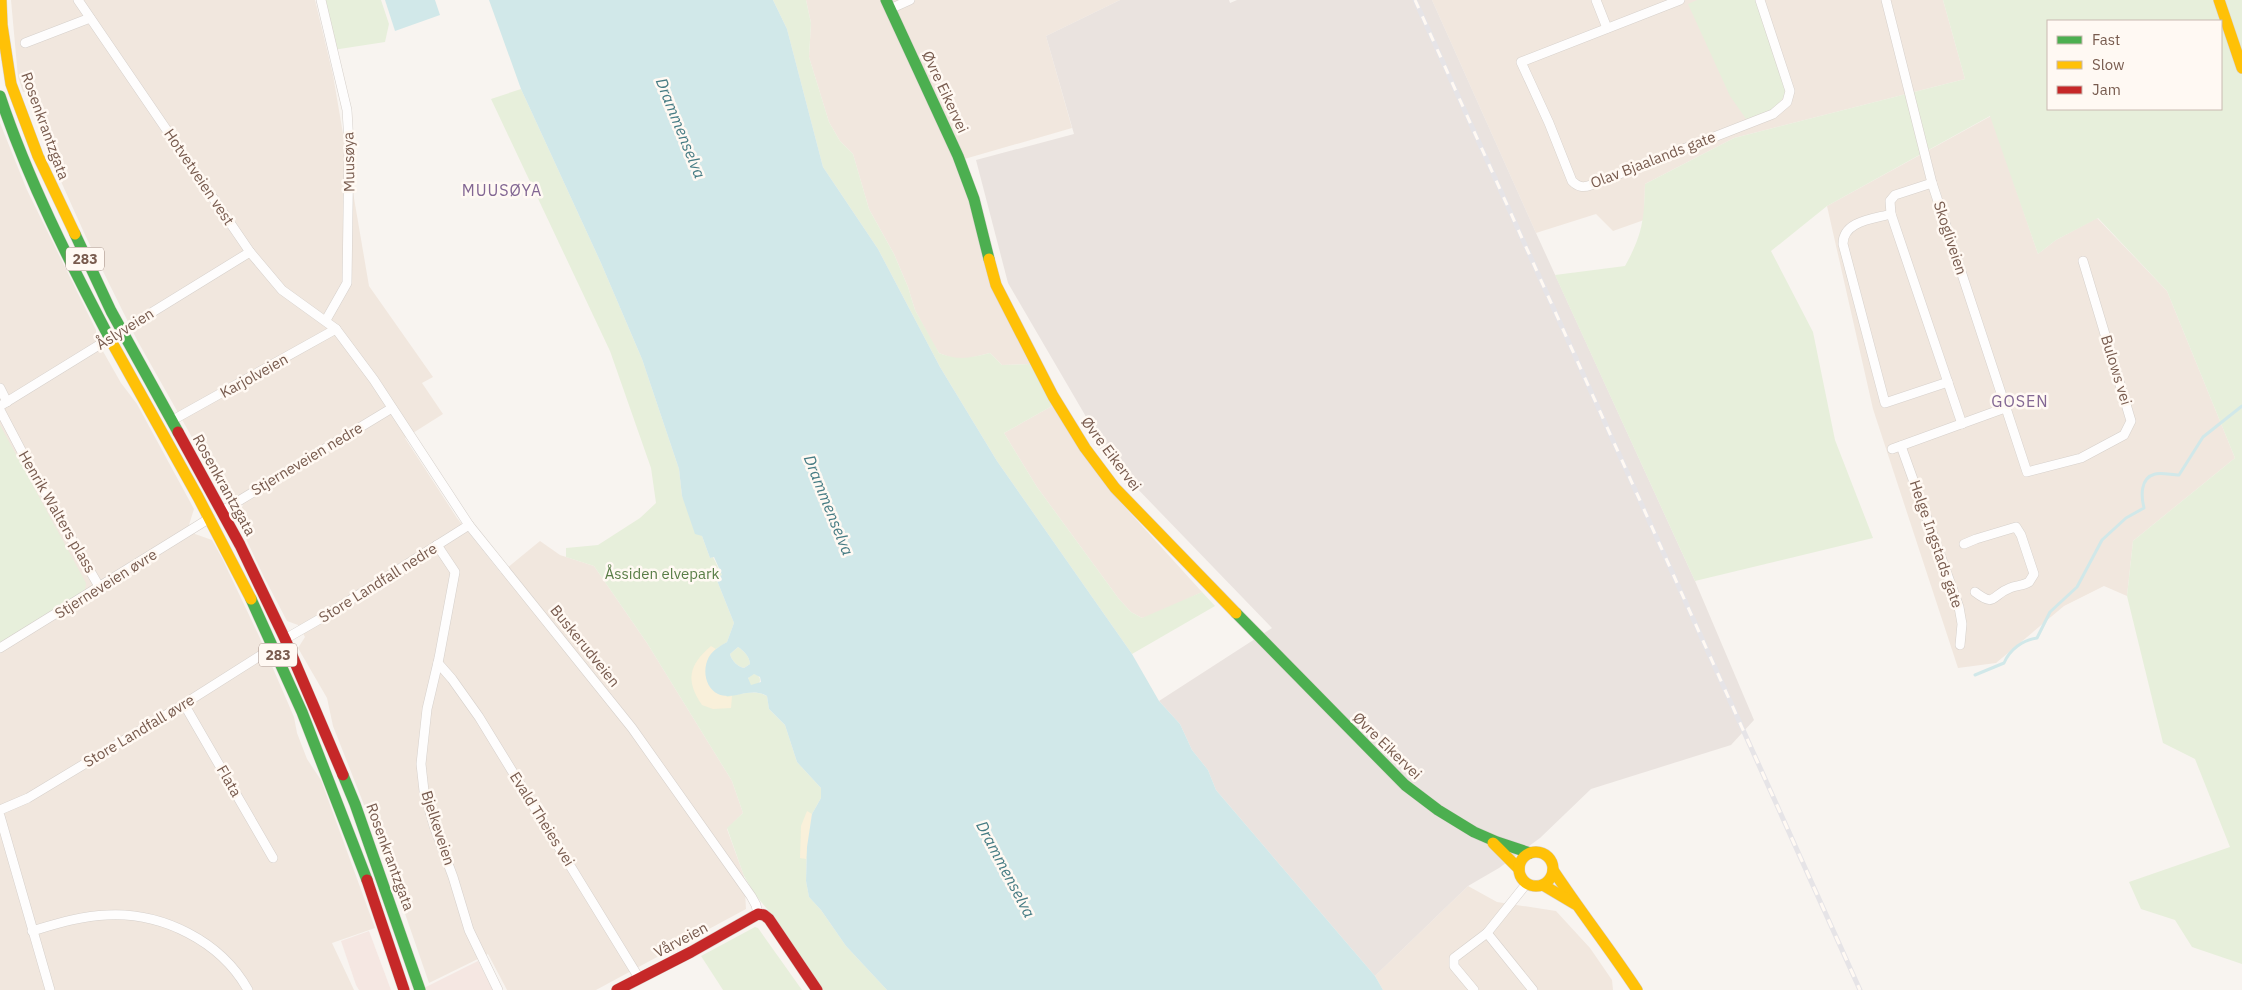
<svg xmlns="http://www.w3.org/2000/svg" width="2242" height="990" viewBox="0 0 2242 990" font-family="'IBM Plex Sans',sans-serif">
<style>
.residential{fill:#f1e7de}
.commercial{fill:#f5e7e2}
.industrial{fill:#eae3df}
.green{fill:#e7efdb;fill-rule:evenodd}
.sand{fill:#f9f0da}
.water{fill:#d1e8e9;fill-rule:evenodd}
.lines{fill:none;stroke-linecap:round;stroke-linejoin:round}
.stream{stroke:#d1e8e9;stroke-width:3}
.street-casing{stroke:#d6d0cb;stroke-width:10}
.fast-casing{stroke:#d8d0cc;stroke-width:12}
.slow-casing{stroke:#d8d0cc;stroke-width:12}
.jam-casing{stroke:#d8d0cc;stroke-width:12}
.street{stroke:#fefdfd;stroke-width:9}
.fast{stroke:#4caf50;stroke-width:11}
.slow{stroke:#ffc107;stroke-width:11}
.jam{stroke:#c62828;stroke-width:11}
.rail-casing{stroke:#e6e4e7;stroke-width:5}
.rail{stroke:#fff9f3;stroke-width:3;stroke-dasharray:9;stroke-linecap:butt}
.labels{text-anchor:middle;stroke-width:5;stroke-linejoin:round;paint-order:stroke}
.shield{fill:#fff9f3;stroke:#a08a80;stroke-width:1}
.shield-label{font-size:14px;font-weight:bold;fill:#785b4e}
.street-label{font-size:15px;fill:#785b4e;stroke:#fff9f3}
.park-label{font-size:15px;fill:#597d46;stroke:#fff9f3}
.water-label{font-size:16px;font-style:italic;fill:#457b83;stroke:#fff9f3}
.neighbourhood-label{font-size:16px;letter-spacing:1px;fill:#826693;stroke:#fff9f3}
</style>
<rect width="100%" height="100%" fill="#f8f4f0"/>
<g class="residential">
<polygon points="11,0 315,0 333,75 369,286 433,377 422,383 443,414 405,438 457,518 501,573 540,541 560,555 594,566 647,643 732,781 743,813 727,829 744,876 746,909 596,990 507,990 488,954 429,983 392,876 333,726 327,698 298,648 305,637 298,625 287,621 264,577 237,520 243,505 224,494 137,340 86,237 45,146 48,145 27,91 23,92 18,77"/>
<polygon points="806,0 1120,0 1046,36 1072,128 961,160 992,289 1030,364 1002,365 990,353 970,358 955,359 939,353 932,342 915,310 908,287 894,254 869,209 853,154 840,141 829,122 809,57 811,23"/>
<polygon points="1432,0 1943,0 1965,79 1734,138 1645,184 1644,220 1613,231 1596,214 1536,233"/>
<polygon points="1991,116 2038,254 2056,240 2097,218 2167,291 2235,458 2133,541 2127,596 2104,586 2064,606 1996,663 1958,668 1873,409 1827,206"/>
<polygon points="0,123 27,190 96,330 96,339 121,383 137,404 194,509 189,525 195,534 212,540 222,558 259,636 294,717 297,733 307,759 321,780 375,928 332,943 354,990 0,990"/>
<polygon points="1052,406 1113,494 1202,592 1154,615 1142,618 1131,612 1119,599 1037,487 1004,433"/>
<polygon points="1468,886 1497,902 1556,911 1590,948 1612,980 1613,990 1383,990 1375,976"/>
</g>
<g class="commercial">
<polygon points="369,931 391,990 359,990 356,985 341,941"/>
<polygon points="478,961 493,990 420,990"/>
</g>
<polygon class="industrial" points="1120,0 1229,0 1230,3 1237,0 1432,0 1536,233 1695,581 1754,720 1731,745 1591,789 1540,838 1499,868 1468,886 1375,976 1216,790 1208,770 1192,750 1180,724 1159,701 1272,628 1101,451 1085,415 1008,283 976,160 1074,134 1046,36"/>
<g class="green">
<polygon points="321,0 381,0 389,24 385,42 333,50"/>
<path d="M 773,0 L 806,0 L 811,23 L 809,57 L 829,122 L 840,141 L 853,154 L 869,209 L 894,254 L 908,287 L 915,310 L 939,353 C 959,361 969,358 990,353 L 1002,365 L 1030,364 L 1052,406 L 1004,433 L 1037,487 L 1119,599 L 1131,612 L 1142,618 L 1202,592 L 1215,606 L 1132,654 L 997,461 L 940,367 L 878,249 L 823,167 L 787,29 Z"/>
<path d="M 1697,0 L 1756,0 L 1772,50 L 1776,53 L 1786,93 C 1775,112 1767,113 1746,119 L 1730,96 L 1688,4 Z"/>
<path d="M 1943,0 L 2242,0 L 2242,964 L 2192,947 L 2175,920 L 2141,909 L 2129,882 L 2230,847 L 2195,759 L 2163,743 L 2127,596 L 2133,541 L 2235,458 L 2167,291 L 2098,218 L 2056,240 L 2038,254 L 1990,116 L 1827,206 L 1771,251 L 1813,332 L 1835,440 L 1873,538 L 1695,581 L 1555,275 L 1625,266 C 1643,234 1644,219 1645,184 L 1734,138 L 1965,79 ZM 2048,21 L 2221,21 L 2221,109 L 2048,109 Z"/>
<path d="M 521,89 L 601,263 L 642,359 L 679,469 L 682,496 L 702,536 L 710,558 L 713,557 L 722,575 L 716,578 L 734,623 L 727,642 L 716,649 L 711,688 C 730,705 746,685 767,696 L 769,709 L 785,725 L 797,762 L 821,788 L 821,798 L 812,814 L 807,847 L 806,881 L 809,897 L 821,910 L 846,946 L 887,990 L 820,990 L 768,910 L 756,896 L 744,876 L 727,828 L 743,813 L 732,781 L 647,643 L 594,566 L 566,557 L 566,548 L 598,545 L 640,518 L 656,503 L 651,468 L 610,351 L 491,99 Z"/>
<polygon points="0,425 86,583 85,591 0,644"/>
<path d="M 738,647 C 743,650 750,657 750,664 L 744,668 C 738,667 731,660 730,654 Z"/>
<circle cx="754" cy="680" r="6"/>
<polygon points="755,927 758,928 802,990 723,990 701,956"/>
</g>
<g class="sand">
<path d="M 711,646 L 716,649 L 708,658 L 727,697 L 732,696 L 731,708 L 713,709 L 702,705 C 685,680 689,665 711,646 Z"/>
<polygon points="807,811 812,814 806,859 800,858 801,826"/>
</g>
<g class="water">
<polygon points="385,0 435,0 440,15 395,31"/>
<path d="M 489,0 L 773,0 L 787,29 L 823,167 L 878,249 L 940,367 L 997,461 L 1132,654 L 1159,701 L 1180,724 L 1192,750 L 1208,770 L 1216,790 L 1375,976 L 1383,990 L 887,990 L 846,946 L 821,910 L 809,897 L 806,881 L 807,847 L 812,814 L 821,798 L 821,788 L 797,762 L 785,725 L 769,709 L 767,696 C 749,686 734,701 718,694 C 705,688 702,669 709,657 C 713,650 720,646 727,642 L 734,623 L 716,578 L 722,575 L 714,557 L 710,558 L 702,536 L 695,534 L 682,496 L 679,469 L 642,359 L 601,263 L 521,89 ZM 738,647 C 743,650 750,657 750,664 L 744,668 C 738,667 731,660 730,654 ZM 754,674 L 760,677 L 761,682 L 751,685 L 748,678 Z"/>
</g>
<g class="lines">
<path class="stream" d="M 1975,675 L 2004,663 C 2010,649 2023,640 2037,638 L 2050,612 L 2077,587 L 2102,540 L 2126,518 L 2144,508 C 2141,496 2140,478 2155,474 C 2161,472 2172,475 2179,475 L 2203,437 L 2242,406"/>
<g class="street-casing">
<g id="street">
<polyline points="78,0 250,252 282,290 336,329 374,380 469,525 632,728 751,896 756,905 758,914"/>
<polyline points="321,0 347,110 349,143 347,283 326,320"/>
<polyline points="1596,0 1607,28"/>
<path d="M 1680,0 L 1521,62 L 1549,123 L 1572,181 C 1578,187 1583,188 1591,185 L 1773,114 L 1787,102 L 1790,91 L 1760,0"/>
<polyline points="1886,0 1932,183 2027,472 2081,458 2124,435 2131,421 2083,261"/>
<polyline points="890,9 910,0"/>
<polyline points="25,43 90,18"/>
<polyline points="1932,183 1895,195 1890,201 1891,214 1962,424"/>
<path d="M 1891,214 C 1873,219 1843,221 1843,244 L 1885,403 L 1948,382"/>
<polyline points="0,388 7,402"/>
<polyline points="0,406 250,252"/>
<polyline points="0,410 32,471 100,588"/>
<polyline points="171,421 336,329"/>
<polyline points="1901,446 1959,607 1962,624 1960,645"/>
<polyline points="1892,449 2005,408"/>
<polyline points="222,511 392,408"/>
<path d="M 1964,544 L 1976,539 L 2016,527 L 2021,535 L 2034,574 L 2029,582 C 2023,586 2016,585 2010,588 C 1991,595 1996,608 1975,592"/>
<polyline points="437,545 455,572 439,658 427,709 421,764 424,791 434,826 453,877 469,930 498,990"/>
<polyline points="285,639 325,616 469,525"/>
<polyline points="0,648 210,518"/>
<polyline points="438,663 452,679 479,717 639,978"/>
<polyline points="184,704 273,858"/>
<polyline points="0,810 28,798 184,704 274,647"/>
<polyline points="0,816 50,990"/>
<polyline points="1527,883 1487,933 1533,990"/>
<path d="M 32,931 C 56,924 81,916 107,915 C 162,912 221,941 248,990"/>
<polyline points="1474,990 1454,966 1454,958 1487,933"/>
</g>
</g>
<g class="fast-casing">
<g id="fast">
<polyline points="886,0 958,156 974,199 989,259"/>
<path d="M 0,96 C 28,180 69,261 110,339"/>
<polyline points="75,234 111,311 178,432"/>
<polyline points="251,599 302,712 367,880"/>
<polyline points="1236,613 1405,785 1438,810 1474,832 1497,842 1530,853"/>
<polyline points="343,775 355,804 420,990"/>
</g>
</g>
<g class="slow-casing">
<g id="slow">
<polyline points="1,0 2,25 11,84 38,156 75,234"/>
<polyline points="2219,0 2242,68"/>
<polyline points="989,259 996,285 1053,396 1085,448 1115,488 1236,613"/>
<polyline points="110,339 198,497 251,599"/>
<polyline points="1493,843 1519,869"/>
<circle cx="1536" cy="869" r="17"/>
<path d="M 1553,870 C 1580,911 1610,949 1637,990"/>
<polyline points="1543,885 1575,904"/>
</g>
</g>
<g class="jam-casing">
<g id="jam">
<polyline points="178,432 240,545 285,639 343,775"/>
<polyline points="367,880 404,990"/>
<polyline points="617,990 691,952 758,914 764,915 769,919 817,990"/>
</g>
</g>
<use href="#street" class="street"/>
<use href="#fast" class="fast"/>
<use href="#slow" class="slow"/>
<use href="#jam" class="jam"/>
<g class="rail-casing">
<polyline id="rail" points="1415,0 1860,990"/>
</g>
<use href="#rail" class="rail"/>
</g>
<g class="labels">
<g class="shield">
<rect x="66" y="247.5" width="38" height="23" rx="4"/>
<rect x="259" y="643.5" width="38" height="23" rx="4"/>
</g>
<g class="shield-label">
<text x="85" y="264">283</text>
<text x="278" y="660">283</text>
</g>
<g class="street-label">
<text transform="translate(945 92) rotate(65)" y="5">Øvre Eikervei</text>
<text transform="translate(45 126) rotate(70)" y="5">Rosenkrantzgata</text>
<text transform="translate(1653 160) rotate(-21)" y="5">Olav Bjaalands gate</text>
<text transform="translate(349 162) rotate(-91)" y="5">Muusøya</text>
<text transform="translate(199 177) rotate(56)" y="5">Hotvetveien vest</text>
<text transform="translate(1950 238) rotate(72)" y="5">Skogliveien</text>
<text transform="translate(125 329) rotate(-32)" y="5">Åslyveien</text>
<text transform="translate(2116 370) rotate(73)" y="5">Bulows vei</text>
<text transform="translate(254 376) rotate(-29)" y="5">Karjolveien</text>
<text transform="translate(1111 454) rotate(53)" y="5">Øvre Eikervei</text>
<text transform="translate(307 459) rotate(-31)" y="5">Stjerneveien nedre</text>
<text transform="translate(224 485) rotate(61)" y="5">Rosenkrantzgata</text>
<text transform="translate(57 512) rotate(60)" y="5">Henrik Walters plass</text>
<text transform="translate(1936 544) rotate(71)" y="5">Helge Ingstads gate</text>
<text transform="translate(378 583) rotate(-32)" y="5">Store Landfall nedre</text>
<text transform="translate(106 584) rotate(-32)" y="5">Stjerneveien øvre</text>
<text transform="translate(585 646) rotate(51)" y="5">Buskerudveien</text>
<text transform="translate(139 731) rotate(-31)" y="5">Store Landfall øvre</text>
<text transform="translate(1387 746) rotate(44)" y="5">Øvre Eikervei</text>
<text transform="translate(229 781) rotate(60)" y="5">Flata</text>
<text transform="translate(542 819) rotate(58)" y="5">Evald Theies vei</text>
<text transform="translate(438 828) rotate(72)" y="5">Bjelkeveien</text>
<text transform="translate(390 857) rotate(70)" y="5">Rosenkrantzgata</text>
<text transform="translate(681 940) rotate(-28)" y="5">Vårveien</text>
</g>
<g class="park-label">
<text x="662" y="579">Åssiden elvepark</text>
</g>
<g class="water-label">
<text transform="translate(681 128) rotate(68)" y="6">Drammenselva</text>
<text transform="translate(829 505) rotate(68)" y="6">Drammenselva</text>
<text transform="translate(1006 869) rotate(62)" y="6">Drammenselva</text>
</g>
<g class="neighbourhood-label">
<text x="502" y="196">MUUSØYA</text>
<text x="2020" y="407">GOSEN</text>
</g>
</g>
<rect x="2047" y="20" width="175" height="90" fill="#fff9f3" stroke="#c9bab1"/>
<rect x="2057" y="36" width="25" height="8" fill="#4caf50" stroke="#c9bab1"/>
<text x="2092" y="45" font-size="15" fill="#785b4e">Fast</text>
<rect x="2057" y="61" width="25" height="8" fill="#ffc107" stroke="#c9bab1"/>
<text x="2092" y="70" font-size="15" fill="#785b4e">Slow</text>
<rect x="2057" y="86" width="25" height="8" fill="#c62828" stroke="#c9bab1"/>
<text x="2092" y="95" font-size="15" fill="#785b4e">Jam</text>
</svg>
